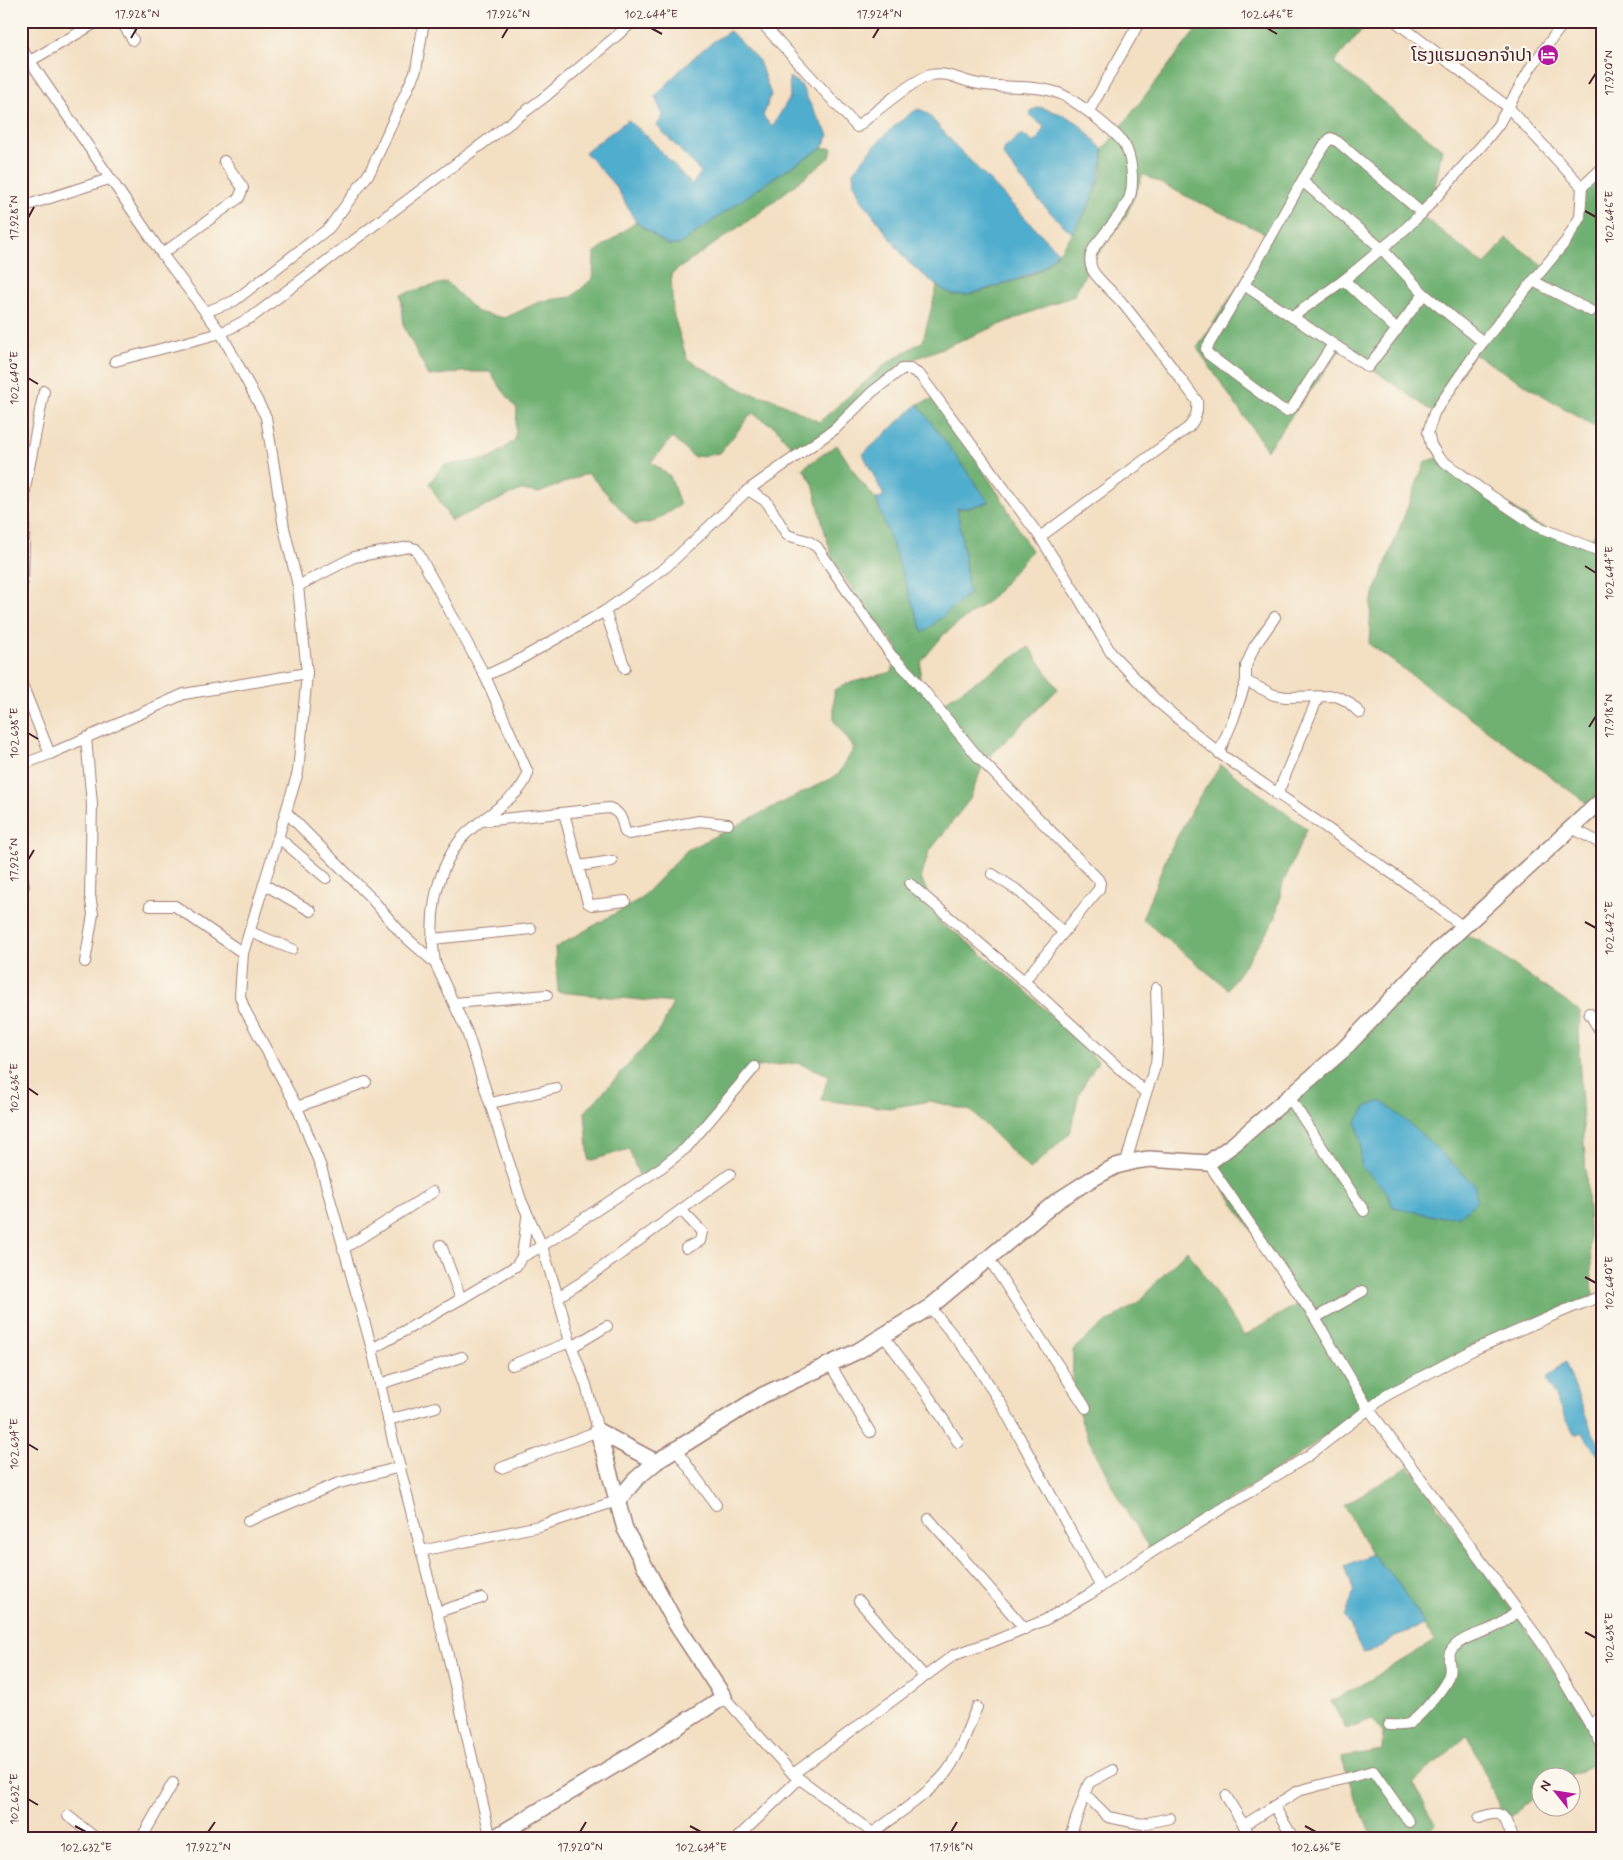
<svg xmlns="http://www.w3.org/2000/svg" width="1623" height="1860" viewBox="0 0 1623 1860" font-family="Mynerve,'Noto Sans Lao',sans-serif">
<style>
.forest{fill:#6fb072;stroke:#5c684e}
.water{fill:#50adce;stroke:#4d667c}
.lines{fill:none;stroke-linecap:round;stroke-linejoin:round}
.street-casing{stroke:#9e7f76;stroke-width:12}
.secondary-casing{stroke:#9e7f76;stroke-width:18}
.street{stroke:#fff;stroke-width:10}
.secondary{stroke:#fff;stroke-width:15}
.ticks{fill:none;stroke:#4a1f2b;stroke-width:2}
.labels{text-anchor:middle;stroke-width:4.5;stroke-linejoin:round;paint-order:stroke}
.poi-label{font-size:18px;fill:#4a1f2b;stroke:#fbf7ec;text-anchor:end}
.neatline{fill:none;stroke:#4a1f2b;stroke-width:2}
.ticks-label{font-size:12px;text-anchor:middle;fill:#4a1f2b}
</style>
<rect width="100%" height="100%" fill="#fbf7ec"/>
<filter id="ink" filterUnits="userSpaceOnUse"><feTurbulence type="fractalNoise" baseFrequency=".02" numOctaves="2"/><feDisplacementMap in="SourceGraphic" scale="10" xChannelSelector="R" yChannelSelector="G"/><feConvolveMatrix kernelMatrix="1 2 1 2 8 2 1 2 1" color-interpolation-filters="sRGB"/></filter>
<filter id="wash" filterUnits="userSpaceOnUse"><feTurbulence type="fractalNoise" baseFrequency=".0096" numOctaves="4" result="noise"/><feDisplacementMap in="SourceGraphic" scale="20" xChannelSelector="R" yChannelSelector="G"/><feGaussianBlur stdDeviation="1.12" result="paint"/><feColorMatrix in="noise" values="0 0 0 0 0 0 0 0 0 0 0 0 0 0 0 0 0 1.4 0 .05"/><feComposite in="paint" operator="in"/></filter>
<g filter="url(#wash)">
<rect width="100%" height="100%" fill="#f3dfc2"/>
<g class="forest">
<path d="M 1203,21 L 1369,21 L 1334,63 L 1442,149 L 1433,198 L 1421,215 L 1485,265 L 1506,238 L 1545,267 L 1580,216 L 1585,186 L 1602,169 L 1602,431 L 1474,354 L 1434,413 L 1342,347 L 1267,450 L 1197,348 L 1271,236 L 1190,198 L 1143,174 L 1126,216 L 1090,265 L 1074,295 L 905,363 L 826,434 L 796,452 L 775,427 L 752,413 L 720,453 L 694,457 L 672,438 L 651,462 L 670,476 L 680,505 L 653,522 L 635,525 L 588,473 L 539,493 L 521,490 L 451,521 L 429,483 L 444,465 L 490,459 L 515,440 L 517,409 L 498,384 L 491,372 L 462,372 L 429,376 L 404,327 L 401,294 L 447,282 L 477,312 L 505,318 L 541,301 L 572,297 L 593,278 L 594,253 L 636,222 L 668,245 L 679,245 L 776,176 L 822,148 L 832,148 L 830,157 L 759,213 L 671,274 L 673,313 L 687,359 L 746,392 L 774,399 L 819,422 L 887,363 L 923,341 L 937,286 C 962,300 969,295 995,287 C 1010,282 1029,278 1041,269 C 1066,251 1094,202 1102,173 C 1103,166 1103,157 1103,150 Z"/>
<polygon points="935,398 1000,496 1031,551 991,599 944,634 921,662 919,683 942,706 947,700 1029,647 1058,689 984,762 970,799 929,852 921,878 942,925 959,935 1026,991 1098,1061 1079,1093 1070,1133 1030,1170 971,1111 930,1101 889,1108 821,1100 829,1075 797,1063 758,1067 695,1138 641,1181 629,1149 589,1161 585,1112 661,1029 673,1003 558,992 555,948 640,899 687,850 838,775 854,748 834,721 834,690 849,683 892,672 898,648 865,608 833,561 823,525 813,484 803,468 837,445 859,479 876,499 924,632 969,594 962,538 956,508 968,508 988,502 918,404"/>
<polygon points="1440,457 1537,525 1588,544 1602,522 1602,800 1592,807 1369,644 1371,602 1425,462"/>
<polygon points="1221,765 1307,829 1283,883 1275,920 1228,989 1142,919 1168,854 1195,804"/>
<polygon points="1458,932 1480,941 1580,1012 1579,1054 1593,1296 1367,1404 1305,1451 1151,1551 1120,1501 1088,1438 1072,1395 1073,1350 1095,1330 1136,1304 1187,1250 1244,1336 1299,1303 1206,1161 1343,1047"/>
<polygon points="1409,1466 1538,1646 1602,1746 1602,1757 1581,1772 1567,1777 1540,1778 1540,1794 1505,1820 1468,1735 1433,1765 1413,1784 1436,1824 1416,1839 1373,1839 1353,1792 1341,1757 1382,1750 1383,1732 1372,1719 1346,1729 1331,1701 1360,1686 1434,1641 1396,1580 1371,1554 1344,1505"/>
</g>
<g class="water">
<path d="M 730,31 L 759,61 L 771,95 L 763,116 L 772,127 L 790,97 L 789,77 L 801,85 L 814,112 L 829,135 L 822,148 L 776,176 L 679,245 L 668,245 L 636,222 L 617,188 L 585,152 L 628,120 L 648,137 L 692,185 L 701,172 L 657,126 L 663,115 L 655,97 C 678,72 700,48 730,31 Z"/>
<path d="M 1040,107 L 1064,115 L 1078,123 L 1103,150 C 1101,185 1091,204 1072,233 C 1045,210 1024,183 1003,155 L 1005,148 L 1020,135 L 1023,135 L 1034,143 L 1036,142 L 1044,127 L 1030,115 L 1032,110 Z"/>
<path d="M 918,109 L 926,112 L 956,146 L 1058,252 L 1041,269 L 1019,279 L 968,295 L 953,295 L 937,286 L 908,262 L 861,199 L 854,183 L 853,172 C 871,149 892,124 918,109 Z"/>
<polygon points="918,404 989,502 968,508 957,508 962,538 969,594 923,633 876,499 884,496 863,454"/>
<polygon points="1382,1101 1419,1132 1475,1185 1477,1201 1460,1216 1439,1217 1393,1207 1386,1191 1361,1166 1360,1136 1356,1122 1367,1106"/>
<polygon points="1565,1362 1591,1429 1602,1449 1602,1461 1582,1432 1575,1435 1549,1386 1547,1378"/>
<polygon points="1371,1554 1396,1580 1425,1625 1395,1636 1375,1650 1363,1653 1345,1616 1354,1592 1345,1566"/>
</g>
</g>
<g filter="url(#ink)">
<g class="lines">
<g class="street-casing">
<g id="street">
<polyline points="121,21 133,40"/>
<path d="M 760,21 L 857,127 C 873,114 913,79 931,75 C 948,71 963,82 979,84 C 1006,89 1033,84 1058,93 C 1073,98 1115,131 1124,144 C 1132,156 1134,183 1130,196 C 1125,212 1105,232 1095,246 C 1090,254 1088,262 1093,271 C 1099,281 1116,295 1124,305 C 1150,337 1173,369 1197,401 C 1198,412 1196,418 1189,427 L 1040,537"/>
<polyline points="1395,21 1508,107 1582,187"/>
<polyline points="21,48 162,254 221,333 266,417 284,528 298,586 307,673 298,772 243,953 240,996 244,1008 297,1107 321,1167 372,1349 394,1445 447,1651 491,1839"/>
<polyline points="30,61 99,21"/>
<polyline points="1089,111 1140,21"/>
<polyline points="1602,168 1582,187 1580,217 1566,241 1483,342 1434,413 1428,432 1431,445 1439,458 1484,491 1536,526 1602,552"/>
<polyline points="1302,181 1382,249 1424,294 1483,342"/>
<polyline points="21,209 28,205 109,179"/>
<polyline points="162,254 239,198 243,188 224,161"/>
<polyline points="1344,280 1397,330"/>
<polyline points="1533,281 1591,311"/>
<polyline points="1244,285 1368,367 1424,294"/>
<polyline points="205,312 234,301 329,228 370,172 416,70 424,21"/>
<polyline points="1292,317 1344,280 1403,231 1422,213 1483,144 1498,125 1531,67 1562,25"/>
<polyline points="1333,344 1292,408 1286,411 1280,408 1208,354 1206,349 1244,285 1302,181 1325,144 1331,138 1338,142 1422,213"/>
<polyline points="115,361 221,333 252,317 546,96 634,21"/>
<polyline points="748,490 767,502 787,535 808,541 817,547 891,655 910,674 979,758 1098,879 1100,883 1099,889 1024,981"/>
<path d="M 298,586 L 354,557 L 409,547 L 416,549 L 485,676 L 528,773 C 523,791 507,800 493,812 C 482,820 470,829 461,839 C 434,874 428,920 435,963"/>
<polyline points="21,587 23,581 25,488 44,391"/>
<polyline points="605,611 625,668"/>
<polyline points="485,676 517,661 605,611 666,567 748,490 835,429 872,392 902,369 910,369 920,375 1040,537 1077,595 1111,653 1158,702 1219,753 1413,888 1463,927"/>
<polyline points="1246,681 1274,695 1286,697 1336,696 1347,701 1360,713"/>
<polyline points="21,682 50,754"/>
<polyline points="1219,753 1233,720 1246,681 1246,666 1254,647 1275,617"/>
<polyline points="21,765 50,754 184,694 307,673"/>
<polyline points="1277,795 1318,697"/>
<polyline points="286,812 371,898 401,933 435,963 467,1032 521,1200 542,1246 558,1297 570,1342 586,1385 598,1431 501,1468"/>
<polyline points="564,813 588,903 592,905 625,901"/>
<path d="M 482,821 L 609,808 C 621,812 622,820 625,832 L 629,834 L 699,821 L 728,824"/>
<polyline points="1572,828 1602,844"/>
<polyline points="279,838 326,878"/>
<polyline points="579,866 612,861"/>
<polyline points="21,869 24,886"/>
<polyline points="992,874 1020,892 1063,932"/>
<polyline points="910,884 1024,981 1146,1093"/>
<polyline points="265,885 311,911"/>
<polyline points="150,906 175,906 243,953"/>
<polyline points="250,932 292,949"/>
<polyline points="432,939 531,929"/>
<polyline points="85,962 93,914 90,895 92,804 86,738"/>
<polyline points="454,1003 547,995"/>
<polyline points="1589,1013 1602,1034"/>
<polyline points="1289,1097 1364,1211"/>
<polyline points="491,1103 556,1088"/>
<polyline points="297,1107 366,1082"/>
<polyline points="1126,1162 1146,1093 1156,1064 1158,1043 1156,988"/>
<polyline points="1208,1163 1315,1318 1368,1408 1541,1642 1602,1745"/>
<polyline points="681,1210 702,1232 700,1241 686,1248"/>
<polyline points="441,1245 461,1299"/>
<polyline points="343,1249 433,1192"/>
<polyline points="522,1257 542,1246 662,1167 686,1148 755,1067"/>
<polyline points="989,1259 1086,1408"/>
<polyline points="558,1297 582,1282 730,1174"/>
<polyline points="930,1307 972,1358 1003,1407 1101,1587"/>
<polyline points="1315,1318 1363,1291"/>
<polyline points="883,1335 927,1394 958,1442"/>
<polyline points="572,1347 607,1326"/>
<polyline points="372,1349 461,1299 516,1266 522,1257 527,1218"/>
<polyline points="830,1364 870,1432"/>
<polyline points="512,1365 570,1342"/>
<polyline points="380,1384 462,1357"/>
<polyline points="388,1420 436,1407"/>
<polyline points="676,1450 716,1505"/>
<polyline points="929,1519 1025,1629"/>
<polyline points="248,1521 336,1484 400,1467"/>
<polyline points="421,1551 539,1526 617,1501"/>
<polyline points="859,1601 924,1676"/>
<polyline points="437,1612 482,1598"/>
<polyline points="724,1697 793,1774 954,1655 994,1641 1045,1620 1090,1594 1152,1552 1308,1456 1387,1395 1473,1350 1575,1306 1602,1296"/>
<path d="M 1389,1725 C 1395,1725 1402,1726 1408,1724 C 1418,1719 1447,1686 1449,1674 C 1452,1665 1445,1658 1452,1649 C 1462,1637 1479,1634 1493,1628 C 1502,1624 1510,1617 1518,1611"/>
<polyline points="1590,1726 1602,1716"/>
<polyline points="793,1774 873,1833 884,1839"/>
<polyline points="1085,1794 1108,1817 1142,1824 1170,1818"/>
<polyline points="1226,1796 1252,1839"/>
<polyline points="1274,1806 1294,1839"/>
<polyline points="68,1816 97,1839"/>
<path d="M 1479,1818 C 1504,1808 1505,1816 1512,1839"/>
<polyline points="1244,1825 1298,1791 1373,1771 1409,1822"/>
<path d="M 873,1833 C 896,1815 926,1796 945,1774 C 960,1755 967,1729 977,1707"/>
<polyline points="141,1839 173,1783"/>
<polyline points="736,1839 799,1779"/>
<polyline points="1069,1839 1088,1785 1090,1782 1113,1770"/>
</g>
</g>
<g class="secondary-casing">
<g id="secondary">
<polyline points="598,1431 656,1462"/>
<polyline points="617,1501 636,1479 656,1462 763,1395 858,1351 930,1307 1057,1201 1090,1180 1116,1166 1136,1161 1149,1159 1208,1163 1234,1144 1289,1097 1343,1050 1437,951 1602,800"/>
<polyline points="492,1839 650,1744 724,1697 676,1624 625,1529 598,1431"/>
</g>
</g>
<use href="#street" class="street"/>
<use href="#secondary" class="secondary"/>
</g>
</g>
<path class="ticks" d="M 651,28 L 662,34M 1267,28 L 1277,34M 131,38 L 137,28M 502,38 L 508,28M 873,38 L 879,28M 1589,84 L 1596,73M 1585,211 L 1596,217M 28,218 L 34,207M 28,378 L 38,384M 1585,566 L 1596,573M 1589,727 L 1596,716M 28,733 L 38,739M 28,860 L 34,850M 1585,922 L 1596,928M 28,1088 L 38,1095M 1585,1277 L 1596,1283M 28,1444 L 38,1450M 1585,1632 L 1596,1638M 28,1799 L 38,1805M 75,1826 L 86,1832M 690,1826 L 701,1832M 1305,1826 L 1316,1832M 208,1832 L 215,1822M 580,1832 L 586,1822M 951,1832 L 957,1822"/>
<defs>
<g id="hotel-disc" transform="scale(1.125)"><circle r="9.5" fill="#b5179e" stroke="#fbf7ec"/><path d="M-6-4.5h1.5V1H6V5H4.5V3h-9V5H-6ZM-4 0a1.8 1.8 0 1 1 3.6 0ZM.5 0V-2.5h3Q6-2.5 6 0Z" fill="#fff"/></g>
</defs>
<g fill-rule="evenodd">
<use href="#hotel-disc" x="1548" y="55"/>
</g>
<g class="labels">
<g class="poi-label">
<text x="1532" y="61">ໂຮງແຮມດອກຈຳປາ</text>
</g>
</g>
<rect width="1623" height="1860" fill="none" stroke="#fbf7ec" stroke-width="55"/>
<g transform="translate(1556 1792) rotate(300)"><circle r="24" fill="#fbf7ec" stroke="#b4a19f"/>
<path d="M0-4L9 19L0 12L-9 19Z" fill="#b5179e"/>
<text y="-8" font-size="14" font-weight="bold" text-anchor="middle" fill="#4a1f2b">N</text>
</g>
<rect x="28" y="28" width="1568" height="1804" class="neatline"/>
<g class="ticks-label">
<text x="137" y="18">17.928°N</text>
<text x="508" y="18">17.926°N</text>
<text x="651" y="18">102.644°E</text>
<text x="879" y="18">17.924°N</text>
<text x="1267" y="18">102.646°E</text>
<text transform="translate(1609 73) rotate(-90)" y="4">17.920°N</text>
<text transform="translate(1609 217) rotate(-90)" y="4">102.646°E</text>
<text transform="translate(14 218) rotate(-90)" y="4">17.928°N</text>
<text transform="translate(14 378) rotate(-90)" y="4">102.640°E</text>
<text transform="translate(1609 573) rotate(-90)" y="4">102.644°E</text>
<text transform="translate(1609 716) rotate(-90)" y="4">17.918°N</text>
<text transform="translate(14 733) rotate(-90)" y="4">102.638°E</text>
<text transform="translate(14 860) rotate(-90)" y="4">17.926°N</text>
<text transform="translate(1609 928) rotate(-90)" y="4">102.642°E</text>
<text transform="translate(14 1088) rotate(-90)" y="4">102.636°E</text>
<text transform="translate(1609 1283) rotate(-90)" y="4">102.640°E</text>
<text transform="translate(14 1444) rotate(-90)" y="4">102.634°E</text>
<text transform="translate(1609 1638) rotate(-90)" y="4">102.638°E</text>
<text transform="translate(14 1799) rotate(-90)" y="4">102.632°E</text>
<text x="86" y="1851">102.632°E</text>
<text x="208" y="1851">17.922°N</text>
<text x="580" y="1851">17.920°N</text>
<text x="701" y="1851">102.634°E</text>
<text x="951" y="1851">17.918°N</text>
<text x="1316" y="1851">102.636°E</text>
</g>
</svg>
